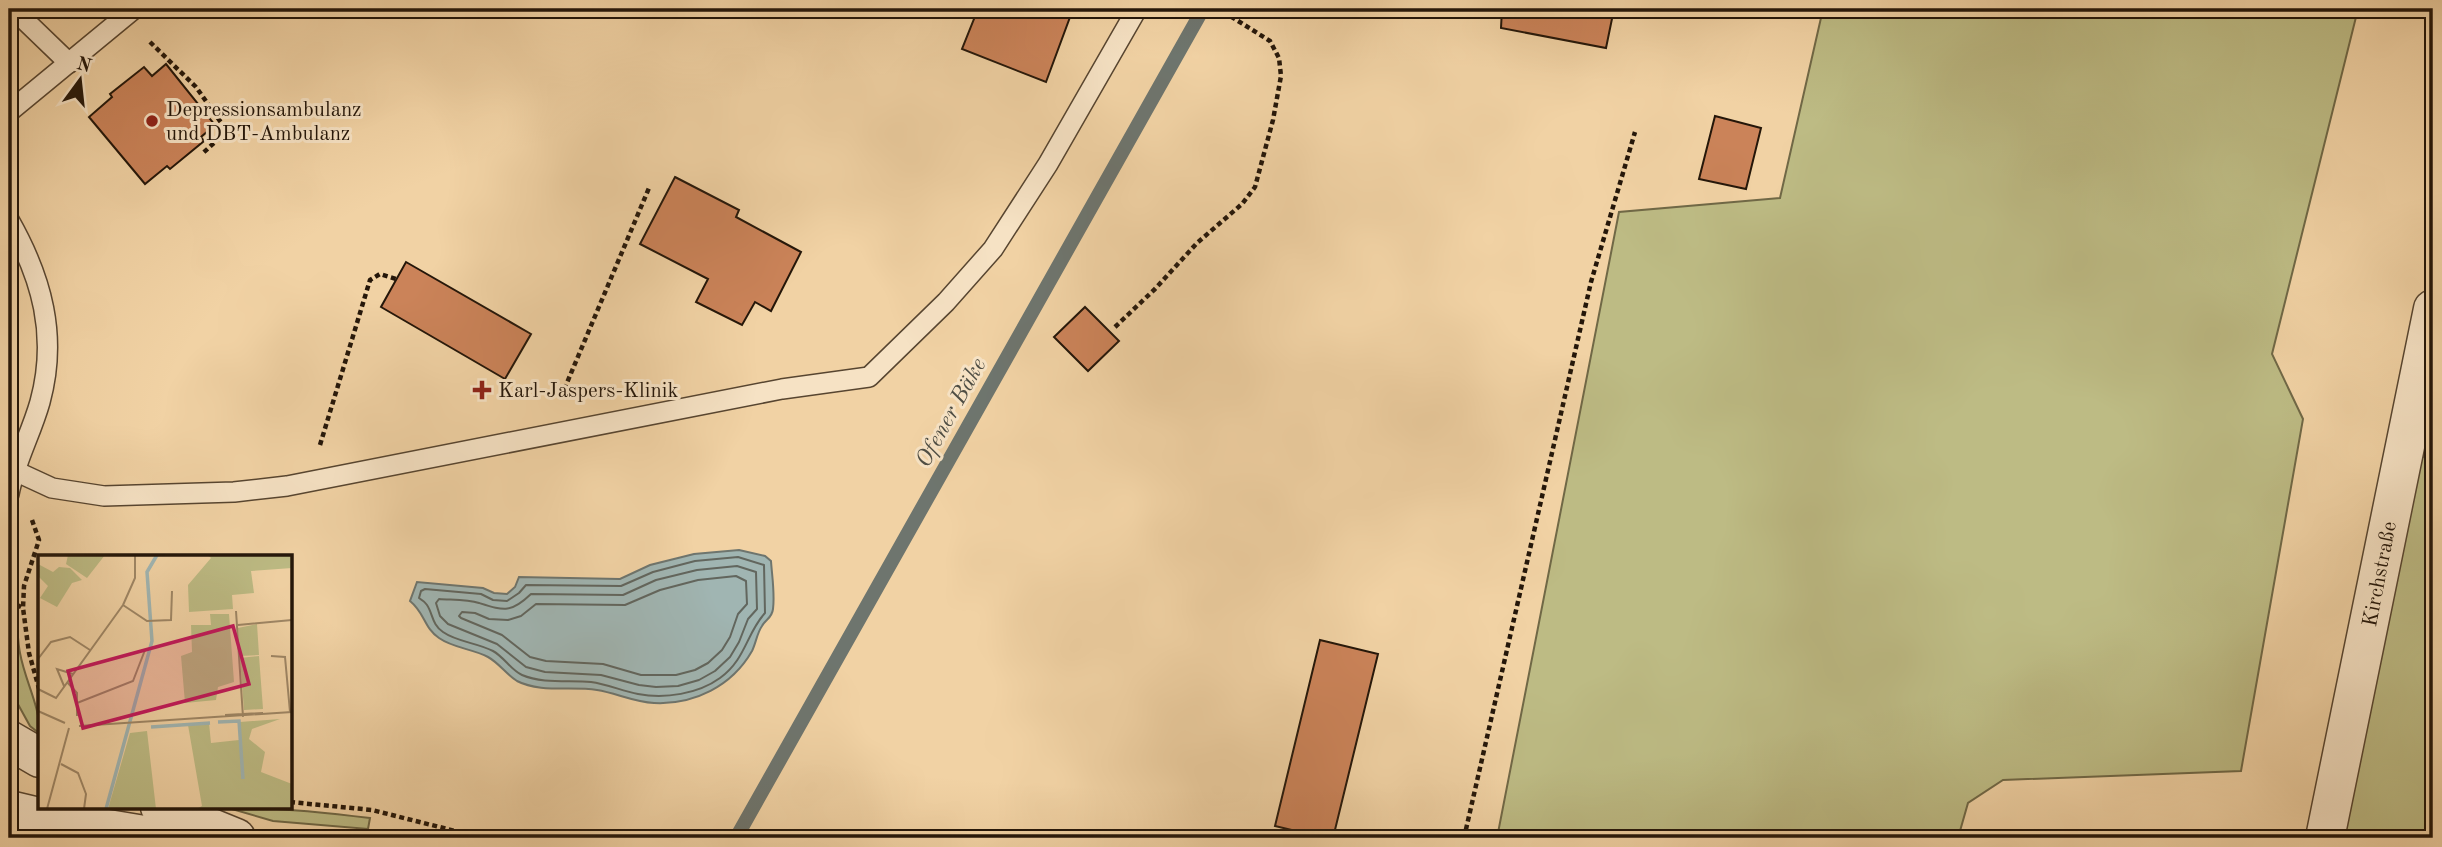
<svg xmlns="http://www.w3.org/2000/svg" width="2442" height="847" viewBox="0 0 2442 847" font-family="'Old Standard TT',serif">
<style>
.green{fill:#bdbb84;stroke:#706846;stroke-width:2}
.water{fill:#a0b5b2;stroke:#6e756e;stroke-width:2}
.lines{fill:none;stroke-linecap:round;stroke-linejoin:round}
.shore{stroke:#62665e;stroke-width:2}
.stream{stroke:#6e756e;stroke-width:14}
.building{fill:#cb8359;stroke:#241609;stroke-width:2}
.service-casing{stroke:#574530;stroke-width:22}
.minor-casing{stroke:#574530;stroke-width:41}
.tertiary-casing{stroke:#574530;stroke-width:41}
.path{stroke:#241609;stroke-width:4.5;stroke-dasharray:5 3.5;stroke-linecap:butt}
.service{stroke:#f6e2c4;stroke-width:19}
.minor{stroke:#f6e2c4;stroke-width:38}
.tertiary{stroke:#f6e2c4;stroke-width:38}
.poi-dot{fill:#8f2418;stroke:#f6e2c4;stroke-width:2.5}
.labels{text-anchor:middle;stroke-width:6;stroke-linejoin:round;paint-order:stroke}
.poi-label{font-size:21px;fill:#241609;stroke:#f6e2c4;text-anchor:start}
.street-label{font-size:21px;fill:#241609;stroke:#f6e2c4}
.water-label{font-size:23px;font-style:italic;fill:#4f4e44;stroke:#f6e2c4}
.inset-river{fill:none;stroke:#a0b5b2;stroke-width:3.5}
.inset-road{fill:none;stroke:#9f8766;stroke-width:2}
.view{fill:#c2185b;fill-opacity:0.15;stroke:#c2185b;stroke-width:3.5}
.inset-edge{fill:none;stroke:#241609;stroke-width:3.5}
</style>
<rect width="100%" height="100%" fill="#f1d2a4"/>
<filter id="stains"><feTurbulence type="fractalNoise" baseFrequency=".00286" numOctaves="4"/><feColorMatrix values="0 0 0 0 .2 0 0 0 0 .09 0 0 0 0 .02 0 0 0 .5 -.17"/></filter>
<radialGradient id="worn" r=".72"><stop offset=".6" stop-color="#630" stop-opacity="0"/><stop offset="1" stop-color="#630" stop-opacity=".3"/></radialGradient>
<g class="green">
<polygon points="1823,9 2358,9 2272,354 2303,419 2241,771 2003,780 1968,803 1958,838 1497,838 1619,212 1780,198"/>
<polygon points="2416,455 2433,459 2433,838 2342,838"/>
<path d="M 9,610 C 19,621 17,638 20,653 C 25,681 40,706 40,734 L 30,726 L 9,688 Z"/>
<path d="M 225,807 C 273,807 322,812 370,818 L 368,829 L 273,821 Z"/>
</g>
<path class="water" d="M 739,550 L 765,556 L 771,561 C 772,576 775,594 773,609 C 772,618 766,619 762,626 C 757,633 756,643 752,651 C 732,686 694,705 654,703 C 634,702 616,693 597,690 C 572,686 540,693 517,681 C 507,675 499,663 488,657 C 473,649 453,648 439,638 C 424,628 425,613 410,601 L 417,582 L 483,588 L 494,593 L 507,594 L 515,587 L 519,577 L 620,579 L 650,565 L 694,554 Z"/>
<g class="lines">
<g class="shore">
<path d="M 738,557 L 764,565 L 765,613 C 746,634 746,659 720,678 C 698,694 665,699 638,694 C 622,691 607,684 591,682 C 569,680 543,684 522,675 C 511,670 504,657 493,651 C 478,643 457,642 443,632 C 432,625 433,614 427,605 C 425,602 422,600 419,598 L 421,591 L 425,589 L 481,594 L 493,600 L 507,601 L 519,593 L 526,585 L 621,586 L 653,572 L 695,561 Z"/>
<path d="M 737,566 L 756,572 L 757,609 L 748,619 L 739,642 L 730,657 L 715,671 L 699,680 L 678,686 L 656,687 L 639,685 L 601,675 L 545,672 L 526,667 L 497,644 L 448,624 L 440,616 L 436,603 L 439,599 C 451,600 467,599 479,603 C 505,611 511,613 531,594 L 623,595 L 656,580 L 697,570 Z"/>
<polygon points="736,576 746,581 747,604 738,614 730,637 722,650 708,663 695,670 676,675 641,675 603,664 546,661 530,657 502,635 461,618 459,616 462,612 475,613 489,619 508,620 521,616 536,604 625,605 660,590 698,580"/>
</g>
<polyline class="stream" points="736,838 1203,9"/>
</g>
<g class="building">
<polygon points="978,9 1073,9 1046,82 962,49"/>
<polygon points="1502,9 1614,9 1606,48 1501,28"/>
<polygon points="166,64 215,125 201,137 204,141 170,169 167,166 145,184 89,117 112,97 110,94 144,67 152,76"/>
<polygon points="1715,116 1761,128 1746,189 1699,179"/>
<polygon points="675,177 739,210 736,217 801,252 771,311 755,302 742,325 696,302 708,279 640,244"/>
<polygon points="406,262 531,334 505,379 381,307"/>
<polygon points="1085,307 1119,341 1088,371 1054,337"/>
<polygon points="1320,640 1378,654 1333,838 1325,838 1275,826"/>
</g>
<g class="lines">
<g class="service-casing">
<g id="service">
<polyline points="13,9 69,63"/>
<polyline points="9,112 134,9"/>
<path d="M 9,220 C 42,278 58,336 40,402 C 31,434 15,462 9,494"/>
<polyline points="13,470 52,488 104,496 234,492 287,486 782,389 869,377 946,302 993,249 1048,164 1137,9"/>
</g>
</g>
<g class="minor-casing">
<polyline id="minor" points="2325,838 2433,309"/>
</g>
<g class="tertiary-casing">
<g id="tertiary">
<polyline points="9,740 40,758"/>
<polyline points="160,807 236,838"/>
<polyline points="9,810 47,819 162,838"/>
</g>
</g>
<g class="path">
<polyline points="150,42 196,87 227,131 203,153"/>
<polyline points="1115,327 1155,289 1197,243 1242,204 1255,187 1273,120 1281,76 1279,58 1270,41 1219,9"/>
<polyline points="561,397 649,188"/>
<polyline points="320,445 370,280 380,274 396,279"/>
<polyline points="32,520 39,540 24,586 23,608 29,653 40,692"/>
<polyline points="9,601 23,608"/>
<polyline points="290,802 372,810 483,838"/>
<polyline points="1464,838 1591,282 1635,132"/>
</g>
<use href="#service" class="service"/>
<use href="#minor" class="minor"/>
<use href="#tertiary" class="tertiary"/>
</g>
<g class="poi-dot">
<circle cx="152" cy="121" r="7"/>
<path d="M478.5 379.5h7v7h7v7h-7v7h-7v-7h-7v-7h7z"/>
</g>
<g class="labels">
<g class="poi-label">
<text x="166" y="116">Depressionsambulanz<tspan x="166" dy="24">und DBT-Ambulanz</tspan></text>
<text x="498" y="397">Karl-Jaspers-Klinik</text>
</g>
<g class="street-label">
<text transform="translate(2379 574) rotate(-79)" y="7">Kirchstraße</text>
</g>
<g class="water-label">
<text transform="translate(950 412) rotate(-61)" y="8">Ofener Bäke</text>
</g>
</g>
<g transform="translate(38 555)">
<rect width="254" height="254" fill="#f1d2a4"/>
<path d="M 30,0 L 67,0 L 49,23 L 28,9 ZM 170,0 L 254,0 L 254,13 L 213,16 L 216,38 L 194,40 L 195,54 L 151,57 L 150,30 L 173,3 ZM 0,9 L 15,17 L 21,12 L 32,13 L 44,25 L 34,28 L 19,52 L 2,43 L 10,31 L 0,21 ZM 172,59 L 191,59 L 196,127 L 180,132 L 178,145 L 147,148 L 143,101 L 154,97 L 153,70 L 173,70 ZM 219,69 L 221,100 L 202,101 L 200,73 ZM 221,101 L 225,154 L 206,155 L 202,103 ZM 242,164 L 214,174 L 211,184 L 227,197 L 223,217 L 254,229 L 254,254 L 158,254 L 164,251 L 150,170 L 171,168 L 173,188 L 201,185 L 204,211 L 202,167 ZM 109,176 L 118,254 L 70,254 L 92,178 Z" fill="#bdbb84"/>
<path class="inset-river" d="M 180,167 L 201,166 L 205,224M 113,172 L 172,168M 68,254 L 114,86 L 109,17 L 119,0"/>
<path class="inset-road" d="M 85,50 L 97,23 L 97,0M 198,56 L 205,162M 200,70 L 254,65M 233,101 L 247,102 L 252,157M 0,104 L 13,87 L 32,82 L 52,95M 29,127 L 39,138 L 39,161M 26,131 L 19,114 L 35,119M 0,134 L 18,143 L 85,50 L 109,66 L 133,65 L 134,36M 39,148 L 95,126 L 107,95M 0,156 L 27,168M 187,160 L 225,158M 41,171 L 254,157M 23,209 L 40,218 L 48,239 L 46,254M 9,254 L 31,173"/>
<path class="view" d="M 195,71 L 211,129 L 45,173 L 30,116 Z"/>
<rect width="254" height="254" class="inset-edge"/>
</g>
<rect width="2442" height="847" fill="none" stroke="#f1d2a4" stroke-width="35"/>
<rect x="10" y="10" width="2421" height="826" fill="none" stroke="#241609" stroke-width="3.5"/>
<rect x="18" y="18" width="2407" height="812" fill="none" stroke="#241609" stroke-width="2"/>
<g transform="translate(80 80) rotate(15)" stroke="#f6e2c4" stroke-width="5" paint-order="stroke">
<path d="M0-5L12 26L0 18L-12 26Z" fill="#241609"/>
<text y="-10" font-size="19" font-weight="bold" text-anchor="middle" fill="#241609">N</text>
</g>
<rect width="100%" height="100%" filter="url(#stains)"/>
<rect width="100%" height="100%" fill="url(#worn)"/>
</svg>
